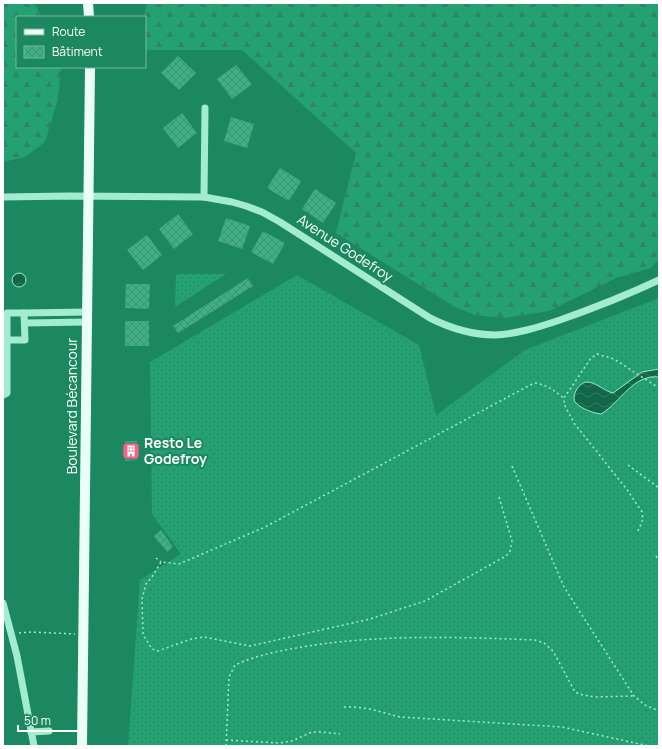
<svg xmlns="http://www.w3.org/2000/svg" width="662" height="749" viewBox="0 0 662 749" font-family="Manrope,sans-serif">
<style>
.grass{fill:url(#grass-dots)}
.forest{fill:url(#forest-firs)}
.water{fill:url(#water-waves);stroke:#97eecc}
.building{fill:url(#building-cross-hatch)}
.lines{fill:none;stroke-linecap:round;stroke-linejoin:round}
.path{stroke:#a4ecd1;stroke-width:1.5;stroke-dasharray:2 3;stroke-linecap:butt}
.minor{stroke:#a4ecd1;stroke-width:7}
.major{stroke:#eafff8;stroke-width:10}
.labels{text-anchor:middle;stroke-width:4;stroke-linejoin:round;paint-order:stroke}
.street-label{font-size:14px;fill:#fff;stroke:#1b8861}
.poi-label{font-size:14px;font-weight:bold;fill:#fff;stroke:#1b8861;text-anchor:start}
</style>
<defs>
<pattern id="grass-dots" width="8" height="8" patternUnits="userSpaceOnUse"><rect width="8" height="8" fill="#24a172"/><path d="M2 2h.1M6 6h.1" fill="none" stroke="#328365" stroke-width="1.8" stroke-linecap="round"/></pattern>
<pattern id="forest-firs" width="22" height="20" patternUnits="userSpaceOnUse"><rect width="22" height="20" fill="#24a172"/><path d="M5 1l3.5 6h-7zM16 11l3.5 6h-7z" fill="#328365"/></pattern>
<pattern id="water-waves" width="16" height="10" patternUnits="userSpaceOnUse"><rect width="16" height="10" fill="#126649"/><path d="M0 5q4-4 8 0t8 0" fill="none" stroke="#367d64"/></pattern>
<pattern id="building-cross-hatch" width="8" height="8" patternUnits="userSpaceOnUse"><rect width="8" height="8" fill="#3faf86"/><path d="M0 0l8 8M0 8l8-8" fill="none" stroke="#439175"/></pattern>
</defs>
<rect width="100%" height="100%" fill="#1b8861"/>
<g class="grass">
<polygon points="176,274 226,274 175,307"/>
<polygon points="297,275 419,345 436,415 525,350 659,298 659,746 128,746 140,580 181,554 152,514 150,362"/>
</g>
<g class="forest">
<polygon points="3,3 34,3 42,17 17,17 17,67 61,67 61,69 58,99 45,142 25,157 3,162"/>
<polygon points="147,3 659,3 659,259 651,268 616,278 549,311 505,318 475,315 455,307 336,233 356,153 242,50 145,50 144,17"/>
</g>
<g class="water">
<circle cx="19" cy="280" r="7"/>
<path d="M 659,369 L 659,377 C 633,374 621,402 601,414 C 593,413 582,409 576,403 C 570,397 579,382 587,382 C 596,382 604,391 613,393 L 642,372 Z"/>
</g>
<g class="building">
<polygon points="178,56 196,73 179,90 161,73"/>
<polygon points="236,65 252,84 232,99 217,79"/>
<polygon points="182,113 197,133 178,148 163,128"/>
<polygon points="231,117 254,124 247,148 224,141"/>
<polygon points="280,168 301,181 289,201 267,188"/>
<polygon points="315,189 336,203 323,223 302,209"/>
<polygon points="178,214 193,234 174,249 159,229"/>
<polygon points="226,218 250,226 242,249 218,241"/>
<polygon points="263,231 285,243 273,264 251,252"/>
<polygon points="147,235 162,255 143,270 127,250"/>
<polygon points="248,278 253,286 178,333 173,326"/>
<polygon points="126,284 150,284 149,309 125,308"/>
<rect x="125" y="321" width="24" height="25"/>
<polygon points="125,441 137,441 137,460 125,461"/>
<polygon points="161,530 173,547 167,552 154,536"/>
</g>
<g class="lines">
<g class="path">
<polyline points="628,465 659,488"/>
<polyline points="512,466 564,587 634,696 645,705 659,711"/>
<path d="M 499,497 L 512,541 L 510,551 L 506,556 L 425,601 L 370,619 L 250,646 L 204,637 L 191,639 L 158,651 L 152,649 L 143,635 L 142,599 L 146,584 L 152,577 L 161,562 L 179,564 L 265,527 L 534,383 C 547,384 554,391 564,398"/>
<polyline points="638,531 643,519 642,512 628,491 574,423 564,404 564,398 591,358 597,354 614,359 659,388"/>
<polyline points="656,556 659,561"/>
<polyline points="156,558 161,562"/>
<polyline points="19,633 31,632 75,634"/>
<polyline points="344,707 354,707 370,709 400,717 562,727 649,746"/>
<polyline points="226,740 279,743 292,741 312,732 321,732 340,734"/>
<path d="M 226,746 L 229,677 L 235,665 C 257,655 279,651 302,647 C 379,634 458,637 535,640 L 544,643 L 553,651 L 575,692 L 583,695 L 595,697 L 634,696"/>
</g>
<g class="minor">
<path d="M 3,197 L 69,196 L 204,197 L 232,202 L 246,206 L 262,212 L 280,222 L 430,318 C 450,328 472,335 495,335 C 517,334 539,327 560,320 C 594,308 627,295 659,280"/>
<polyline points="204,197 205,108"/>
<polyline points="24,313 87,312"/>
<polyline points="25,323 87,322"/>
<polyline points="3,395 7,393 7,313 24,313 25,340 7,340"/>
<polyline points="3,603 17,656 34,746"/>
<polyline points="31,732 49,731"/>
</g>
<g class="major">
<polyline points="88,3 89,17"/>
<polyline points="82,746 90,67"/>
</g>
</g>
<defs>
<g id="building-square" transform="scale(0.9)"><rect x="-9" y="-9" width="18" height="18" rx="4" fill="#fd6182" stroke="#1b8861"/><path d="M-4-6H4V6H1V3H-1V6H-4ZM-2.5-4.3h1.7v1.8h-1.7ZM.8-4.3h1.7v1.8H.8ZM-2.5-1h1.7V.8h-1.7ZM.8-1h1.7V.8H.8Z" fill="#fff"/></g>
</defs>
<g fill-rule="evenodd">
<use href="#building-square" x="131" y="451"/>
</g>
<g class="labels">
<g class="street-label">
<text transform="translate(345 248) rotate(33)" y="5">Avenue Godefroy</text>
<text transform="translate(72 406) rotate(-90)" y="5">Boulevard Bécancour</text>
</g>
<g class="poi-label">
<text x="144" y="448">Resto Le<tspan x="144" dy="16">Godefroy</tspan></text>
</g>
</g>
<rect width="662" height="749" fill="none" stroke="#ffffff" stroke-width="8"/>
<rect x="16" y="16" width="130" height="52" fill="#1b8861" stroke="#76b8a0"/>
<rect x="24" y="29" width="20" height="6" fill="#eafff8" stroke="#76b8a0"/>
<text x="52" y="36" font-size="12" fill="#ffffff">Route</text>
<rect x="24" y="46" width="20" height="12" fill="url(#building-cross-hatch)" stroke="#76b8a0"/>
<text x="52" y="56" font-size="12" fill="#ffffff">Bâtiment</text>
<path d="M18 725v6h64v-6" fill="none" stroke="#ffffff" stroke-width="2"/>
<text x="24" y="725" font-size="12" fill="#ffffff" stroke="#1b8861" stroke-width="3" paint-order="stroke">50 m</text>
</svg>
